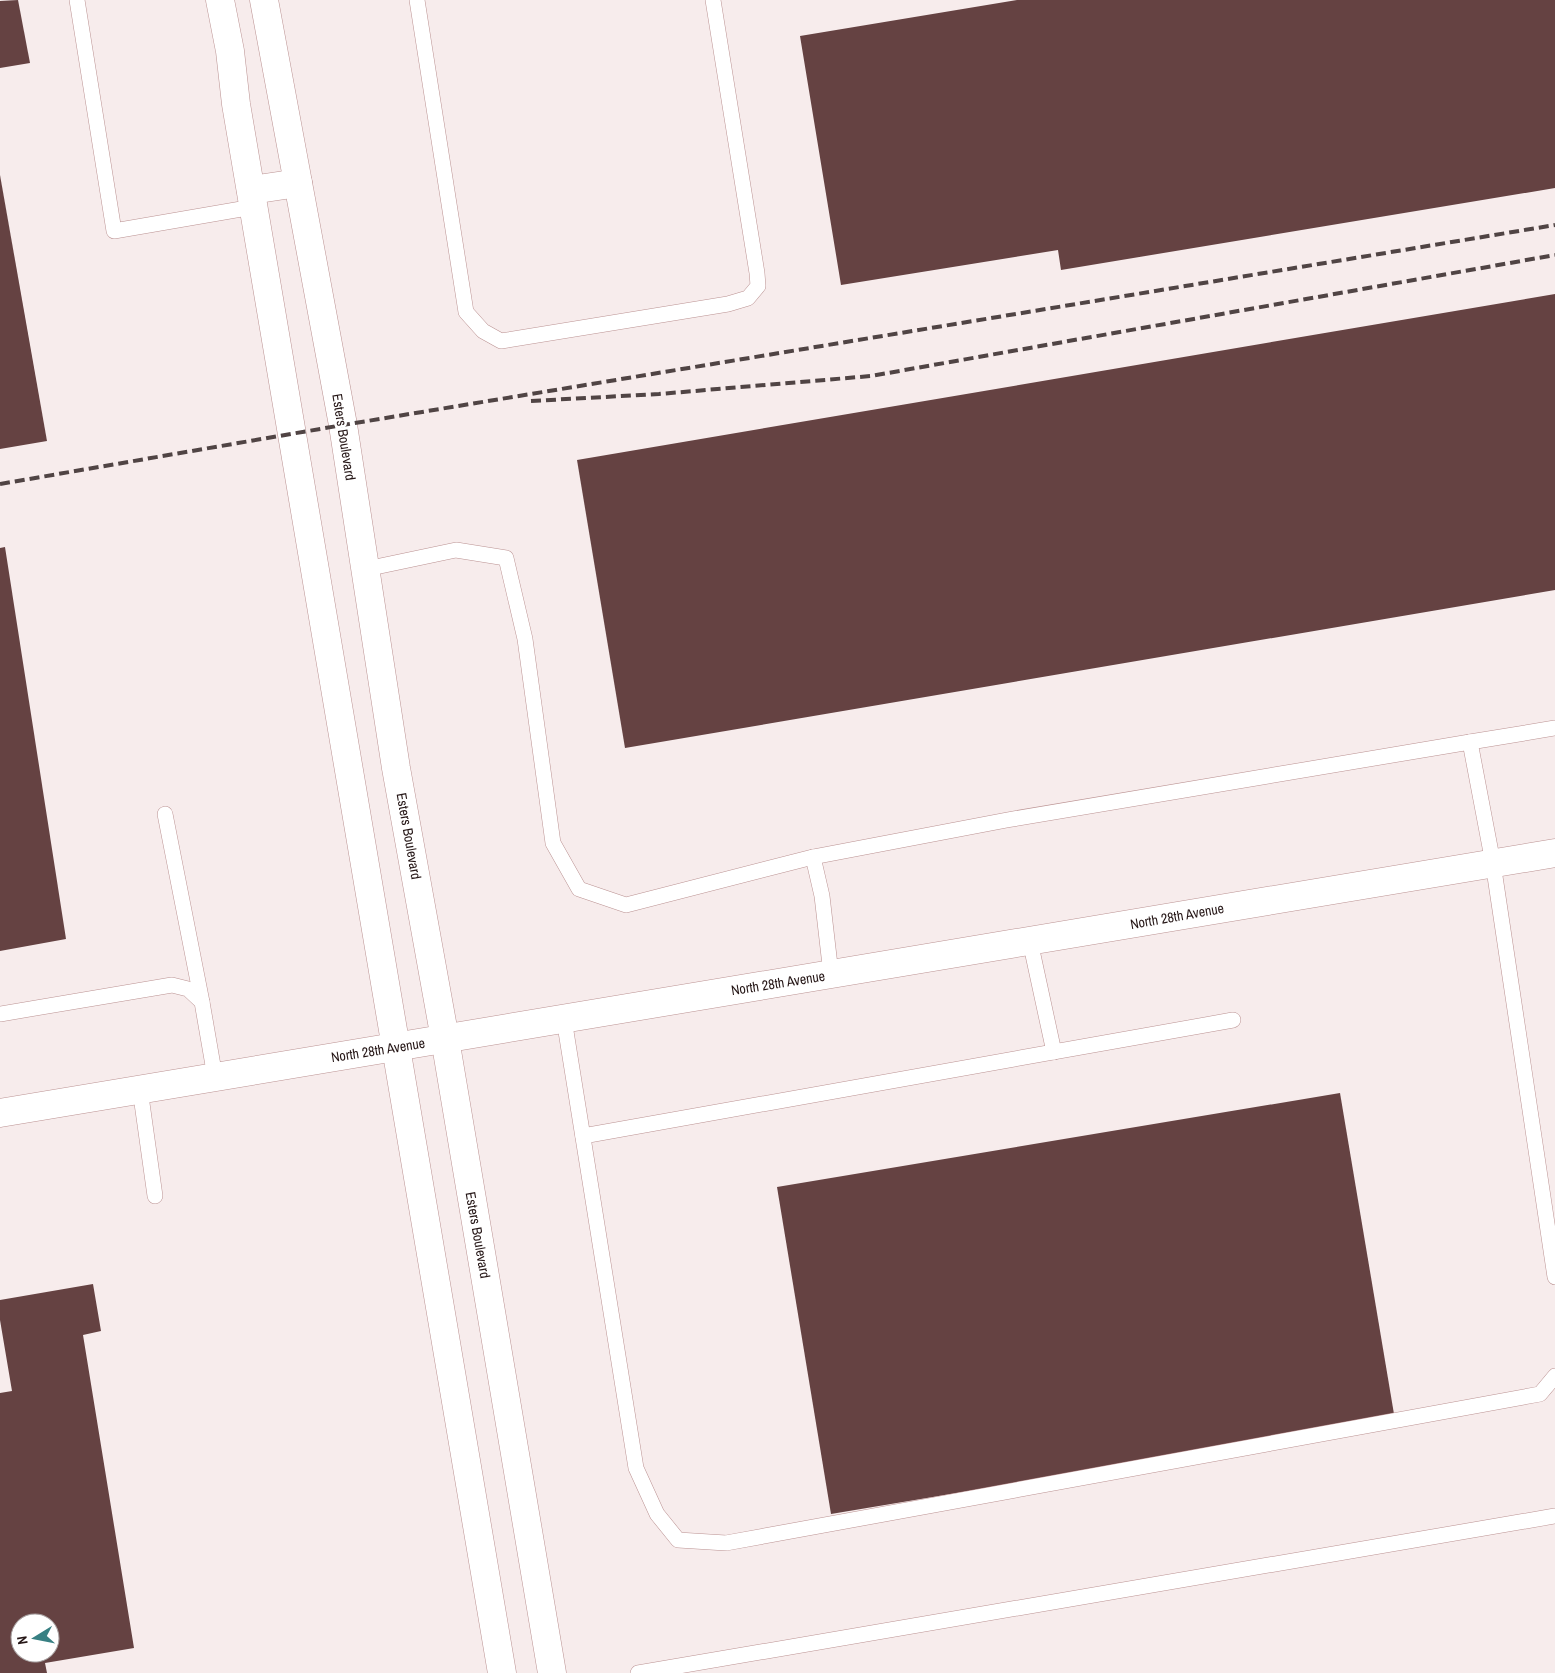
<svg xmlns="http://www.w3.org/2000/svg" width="1555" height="1673" viewBox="0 0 1555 1673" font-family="'Archivo Narrow',sans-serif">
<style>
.built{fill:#f7ecec;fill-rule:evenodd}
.building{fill:#654242;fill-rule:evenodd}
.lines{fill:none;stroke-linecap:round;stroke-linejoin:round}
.lane-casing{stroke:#bb9292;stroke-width:16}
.street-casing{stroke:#bb9292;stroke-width:29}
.secondary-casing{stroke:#bb9292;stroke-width:29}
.lane{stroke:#fff;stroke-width:15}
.street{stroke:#fff;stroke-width:28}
.secondary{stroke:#fff;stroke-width:28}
.rail{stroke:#504444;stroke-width:4;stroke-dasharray:10 5;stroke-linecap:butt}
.labels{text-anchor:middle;stroke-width:5;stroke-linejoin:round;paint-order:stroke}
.street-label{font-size:14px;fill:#251616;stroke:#fff}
</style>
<rect width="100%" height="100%" fill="#fafafa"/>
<path class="built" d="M 0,0 L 1555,0 L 1555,1673 L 0,1673 ZM 20,1623 L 50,1623 L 50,1653 L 20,1653 Z"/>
<g class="building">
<polygon points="18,0 30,63 0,68 0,1"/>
<polygon points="1017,0 1555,0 1555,188 1061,270 1058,250 841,285 800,36"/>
<polygon points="0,175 47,441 0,449"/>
<polygon points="1555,294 1555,590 625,748 577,460"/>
<polygon points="5,547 66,939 0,951 0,548"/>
<polygon points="1340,1093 1395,1420 831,1514 777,1187"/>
<path d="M 93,1284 L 101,1331 L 83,1335 L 134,1648 L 45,1663 L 47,1673 L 0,1673 L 0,1393 L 12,1391 L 0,1320 L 0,1300 ZM 20,1623 L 50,1623 L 50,1653 L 20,1653 Z"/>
</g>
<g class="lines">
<g class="lane-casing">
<g id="lane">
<polyline points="77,0 114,231 253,207"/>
<polyline points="417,0 466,312 483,331 501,341 728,304 748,298 758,286 757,273 713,0"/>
<polyline points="366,569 456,550 506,558 525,639 553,843 579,889 626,905 813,857 822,896 831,974"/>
<polyline points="1470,742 1555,728"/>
<polyline points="165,814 202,1002"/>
<polyline points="813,857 1007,820 1470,742 1493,863 1555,1277"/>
<polyline points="1030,941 1054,1052"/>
<polyline points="0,1014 172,985 188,989 202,1002 215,1077"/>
<polyline points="564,1019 636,1468 657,1514 678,1540 726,1543 1540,1394 1555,1376"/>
<polyline points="140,1089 155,1196"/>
<polyline points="583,1136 1233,1020"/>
<polyline points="638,1673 1555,1516"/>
</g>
</g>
<g class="street-casing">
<polyline id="street" points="0,1113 1555,853"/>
</g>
<g class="secondary-casing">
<g id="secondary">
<path d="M 220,0 L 230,51 L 236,104 C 325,627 414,1150 502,1673"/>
<polyline points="264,0 343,425 396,768 445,1039 552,1673"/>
<polyline points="251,190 298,183"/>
</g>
</g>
<use href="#lane" class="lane"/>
<use href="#street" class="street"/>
<use href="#secondary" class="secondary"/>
<g class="rail">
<polyline points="531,401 659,394 871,376 1555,255"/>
<polyline points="0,484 343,425 1555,225"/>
</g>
</g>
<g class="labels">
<g class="street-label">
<text transform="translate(344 437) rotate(81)" y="5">Esters Boulevard</text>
<text transform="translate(409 836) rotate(80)" y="5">Esters Boulevard</text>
<text transform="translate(1177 916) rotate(-10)" y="5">North 28th Avenue</text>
<text transform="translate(778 983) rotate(-9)" y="5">North 28th Avenue</text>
<text transform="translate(378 1050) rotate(-9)" y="5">North 28th Avenue</text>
<text transform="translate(478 1235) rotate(80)" y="5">Esters Boulevard</text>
</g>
</g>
<g transform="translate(35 1638) rotate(260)"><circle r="24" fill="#ffffff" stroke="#a8a2a2"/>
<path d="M0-4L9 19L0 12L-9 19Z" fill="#388083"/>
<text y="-8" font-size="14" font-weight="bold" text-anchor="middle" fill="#251616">N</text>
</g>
</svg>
